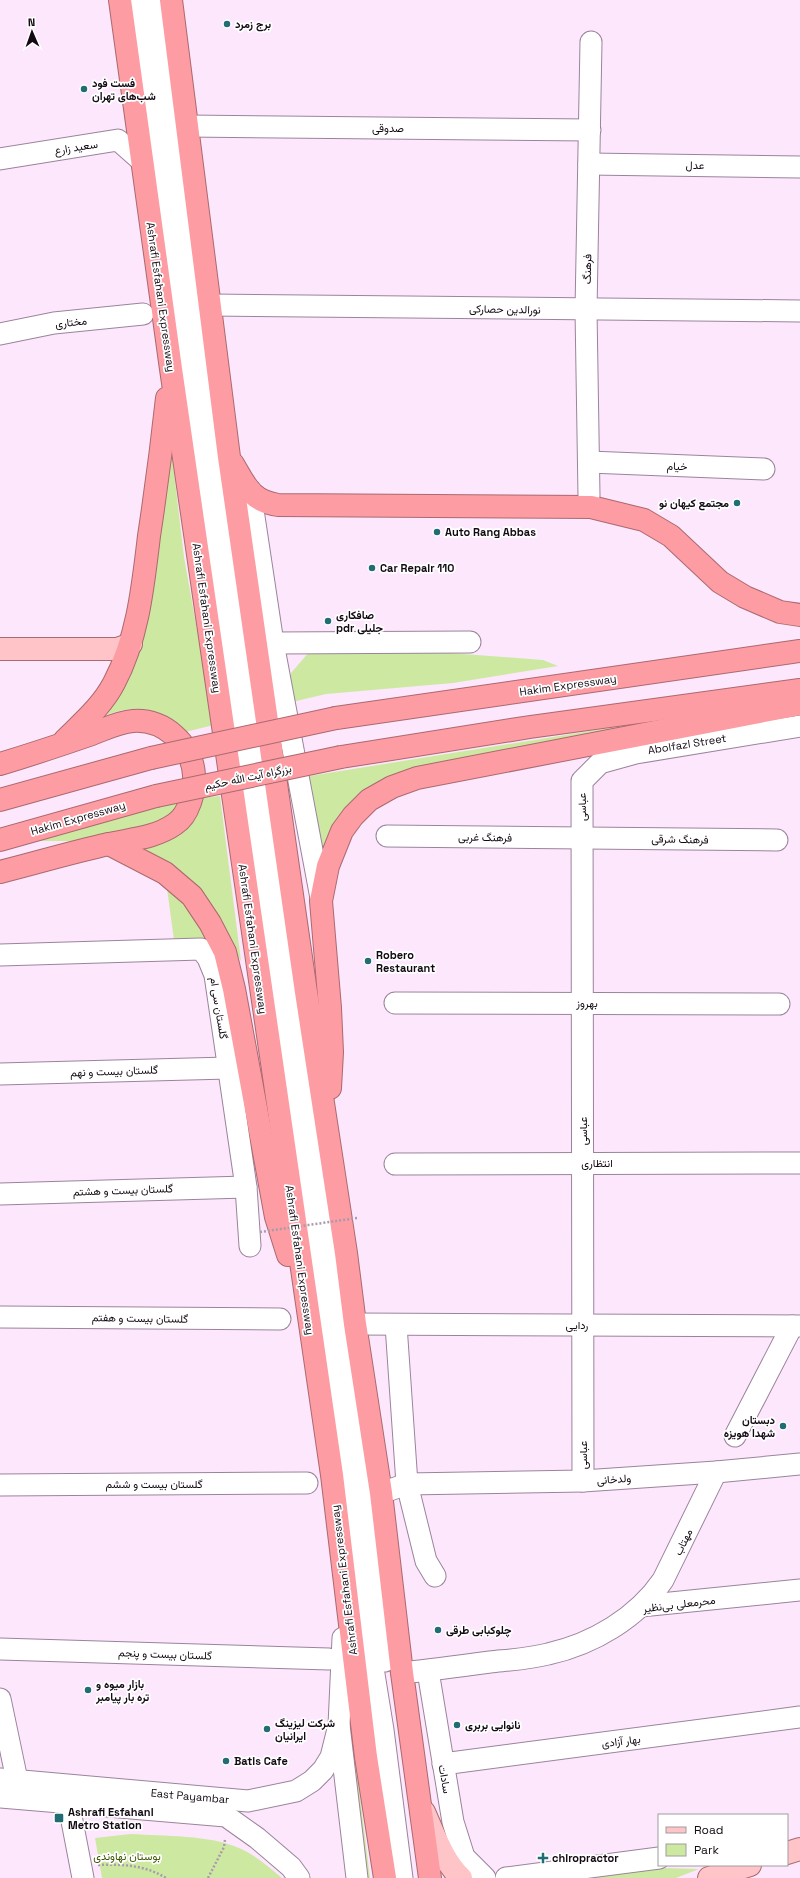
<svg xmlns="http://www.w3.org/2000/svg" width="800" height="1878" viewBox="0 0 800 1878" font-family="'Space Grotesk',Vazirmatn,sans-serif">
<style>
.green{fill:#cde9a1}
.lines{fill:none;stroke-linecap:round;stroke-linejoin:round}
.minor-casing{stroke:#9b849b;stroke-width:23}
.major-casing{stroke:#ab6970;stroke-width:24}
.highway-casing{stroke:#ab6970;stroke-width:24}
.path{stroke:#ab9aab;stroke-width:2.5;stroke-dasharray:2 2;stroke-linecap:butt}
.minor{stroke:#fff;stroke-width:21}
.major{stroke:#fec4c7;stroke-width:22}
.highway{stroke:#fd9ca2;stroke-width:22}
.highway-bridge-casing{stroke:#ab6970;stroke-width:24;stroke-linecap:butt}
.path-bridge{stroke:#ab9aab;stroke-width:2.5;stroke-dasharray:2 2;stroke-linecap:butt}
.highway-bridge{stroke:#fd9ca2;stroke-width:22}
.poi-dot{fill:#226d73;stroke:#fff;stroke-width:1.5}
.labels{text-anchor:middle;stroke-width:3.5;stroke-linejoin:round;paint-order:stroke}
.poi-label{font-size:11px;font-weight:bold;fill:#120912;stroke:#fff;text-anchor:start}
.street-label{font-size:11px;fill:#120912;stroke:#fff}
.park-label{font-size:11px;fill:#3c5400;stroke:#fff}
</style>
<rect width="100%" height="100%" fill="#fce7fc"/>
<g class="green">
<path d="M 169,430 L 184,557 L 214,725 L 185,732 C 168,715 149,705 124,710 C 116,711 109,715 100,716 L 120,685 Z"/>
<polygon points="358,643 450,653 543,660 558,666 453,683 326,694 292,702 288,684 291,673 310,651"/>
<polygon points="659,720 402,776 318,869 303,777"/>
<polygon points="220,796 241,961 230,943 128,847 200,798"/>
<polygon points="183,801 164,823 78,841 28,841"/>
<polygon points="166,881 213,940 174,940"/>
<polygon points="345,1674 370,1878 361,1878"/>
<path d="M 131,1834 C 164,1836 210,1835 239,1848 C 255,1855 269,1867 282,1878 L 102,1878 L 95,1838 Z"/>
<polygon points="664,1868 699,1869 676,1878 580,1878"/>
</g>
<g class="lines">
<g class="minor-casing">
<g id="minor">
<polyline points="137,0 232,714 266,948 287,1066 348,1488 363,1606 383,1730 402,1878"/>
<polyline points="157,0 189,241 204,377 229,575 252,710 262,793 303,1055 333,1280 365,1490 385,1661"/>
<polyline points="187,126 590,130"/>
<polyline points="0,159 118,140 144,163"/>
<polyline points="589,164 800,167"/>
<polyline points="210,305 800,311"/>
<polyline points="0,334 54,323 143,314"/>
<polyline points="589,462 764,469"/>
<polyline points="250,490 273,643 321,898"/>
<polyline points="589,496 586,310 591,42"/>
<polyline points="273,643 470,642"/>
<polyline points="387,836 777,840"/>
<polyline points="0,955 201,949 208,958 215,975 246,1187 250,1246"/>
<polyline points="395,1003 779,1004"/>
<polyline points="0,1074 228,1068"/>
<polyline points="395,1164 800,1163"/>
<polyline points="0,1194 246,1187"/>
<polyline points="0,1317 280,1319"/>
<polyline points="355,1324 800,1326"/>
<polyline points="396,1325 407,1484 426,1561 435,1576"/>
<polyline points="735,1436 792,1326"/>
<polyline points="583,1481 582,781 600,763 636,753 800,726"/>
<polyline points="0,1485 307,1483"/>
<polyline points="381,1493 407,1484 583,1481 716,1472 800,1464"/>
<polyline points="641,1606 800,1590"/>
<polyline points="343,1638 339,1725 357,1878"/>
<polyline points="0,1649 329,1659"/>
<polyline points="428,1671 453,1822 464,1857 485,1878"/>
<path d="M 402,1673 C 431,1670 461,1666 490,1662 C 509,1660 529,1659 548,1654 C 593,1644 637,1618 663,1580 L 716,1472"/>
<polyline points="0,1699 17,1780 17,1793"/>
<polyline points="443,1764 800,1717"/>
<polyline points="0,1779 248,1801 296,1791 312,1781 323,1770 331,1757 339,1725"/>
<polyline points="66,1790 83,1878"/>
<polyline points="0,1797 226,1816 257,1838 291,1867 299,1878"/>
<polyline points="506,1878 659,1858"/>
</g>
</g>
<g class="major-casing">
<g id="major">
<polyline points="0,649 117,649 131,644"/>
<path d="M 424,1812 C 434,1834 443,1861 461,1878"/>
<polyline points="787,1853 800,1849"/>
<polyline points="709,1878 750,1865"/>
</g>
</g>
<g class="highway-casing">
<g id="highway">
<polyline points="120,0 171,369 332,1475 366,1757 385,1878"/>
<polyline points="171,0 229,457 306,992 346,1253 355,1324 381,1493 402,1673 430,1878"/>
<path d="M 233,464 C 246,486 251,501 278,505 L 591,507 L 644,520 L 671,536 L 720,582 L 745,597 L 780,612 L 800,615"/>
<polyline points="336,718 800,651"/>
<path d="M 65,740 C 83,722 102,706 114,683 C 138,638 143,586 149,536 C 156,490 162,444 167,398"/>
<polyline points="341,757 530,727 800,690"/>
<path d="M 0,764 C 30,755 60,745 89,735 C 103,730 118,722 133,721 C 164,719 192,744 194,775 C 195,791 189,815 175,824 C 155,838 132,839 109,844 C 72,852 36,863 0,872"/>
<polyline points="0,800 151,758"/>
<polyline points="0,840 156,796"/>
<polyline points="109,844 165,873 192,896 210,923 225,952 234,989 276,1217 288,1255"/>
<polyline points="330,1088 332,1052 330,1008 321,901 328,866 342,831 353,816 369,800 392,787 417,778 800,704"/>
</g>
</g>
<g class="path">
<path d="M 98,1865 C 122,1864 145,1865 166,1878"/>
<polyline points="208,1878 224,1847 225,1840"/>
</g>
<use href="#minor" class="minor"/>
<use href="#major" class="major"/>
<use href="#highway" class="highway"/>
<g class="highway-bridge-casing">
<g id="highway-bridge">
<polyline points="151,758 336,718"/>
<polyline points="156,796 341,757"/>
</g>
</g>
<polyline class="path-bridge" points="260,1232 357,1218"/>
<use href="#highway-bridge" class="highway-bridge"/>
</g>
<g class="poi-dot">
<circle cx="227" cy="24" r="4"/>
<circle cx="84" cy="89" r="4"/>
<circle cx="737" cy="503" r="4"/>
<circle cx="437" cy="532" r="4"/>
<circle cx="372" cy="568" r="4"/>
<circle cx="328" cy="621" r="4"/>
<circle cx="368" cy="961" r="4"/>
<circle cx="783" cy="1426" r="4"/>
<circle cx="438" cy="1630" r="4"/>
<circle cx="88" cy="1690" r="4"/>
<circle cx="457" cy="1725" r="4"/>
<circle cx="267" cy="1729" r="4"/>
<circle cx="226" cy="1761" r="4"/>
<rect x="54" y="1813" width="10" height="10" rx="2"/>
<path d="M541 1852h4v4h4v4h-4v4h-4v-4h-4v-4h4z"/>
</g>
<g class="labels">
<g class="poi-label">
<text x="235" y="28">برج زمرد</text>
<text x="92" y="87">فست فود<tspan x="92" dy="13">شب‌های تهران</tspan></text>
<text x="729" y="507" text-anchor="end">مجتمع کیهان نو</text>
<text x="445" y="536">Auto Rang Abbas</text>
<text x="380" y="572">Car Repair 110</text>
<text x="336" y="619">صافکاری<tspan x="336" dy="13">pdr جلیلی</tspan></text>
<text x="376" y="959">Robero<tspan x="376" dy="13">Restaurant</tspan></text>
<text x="775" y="1424" text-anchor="end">دبستان<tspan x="775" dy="13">شهدا هویزه</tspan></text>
<text x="446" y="1634">چلوکبابی طرقی</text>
<text x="96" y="1688">بازار میوه و<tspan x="96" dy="13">تره بار پیامبر</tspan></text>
<text x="275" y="1727">شرکت لیزینگ<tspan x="275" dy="13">ایرانیان</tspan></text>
<text x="465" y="1729">نانوایی بربری</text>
<text x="234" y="1765">Batis Cafe</text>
<text x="68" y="1816">Ashrafi Esfahani<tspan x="68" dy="13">Metro Station</tspan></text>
<text x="552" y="1862">chiropractor</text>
</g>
<g class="street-label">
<text x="388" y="132">صدوقی</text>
<text transform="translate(76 147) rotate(-9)" y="4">سعید زارع</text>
<text transform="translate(695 165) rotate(1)" y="4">عدل</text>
<text transform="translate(587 269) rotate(-89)" y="4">فرهنگ</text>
<text transform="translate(161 297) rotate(82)" y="4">Ashrafi Esfahani Expressway</text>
<text transform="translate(505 309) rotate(1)" y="4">نورالدین حصارکی</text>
<text transform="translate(71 322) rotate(-6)" y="4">مختاری</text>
<text transform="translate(677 466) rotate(2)" y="4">خیام</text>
<text transform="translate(207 618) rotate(82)" y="4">Ashrafi Esfahani Expressway</text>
<text transform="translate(568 685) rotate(-8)" y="4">Hakim Expressway</text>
<text transform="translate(687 744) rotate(-9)" y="4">Abolfazl Street</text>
<text transform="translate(248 777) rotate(-12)" y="4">بزرگراه آیت الله حکیم</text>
<text transform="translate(582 807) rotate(-91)" y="4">عباسی</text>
<text transform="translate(78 818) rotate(-16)" y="4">Hakim Expressway</text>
<text transform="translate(485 837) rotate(1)" y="4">فرهنگ غربی</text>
<text transform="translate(680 839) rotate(1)" y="4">فرهنگ شرقی</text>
<text transform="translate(253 939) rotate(82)" y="4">Ashrafi Esfahani Expressway</text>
<text x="587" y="1007">بهروز</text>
<text transform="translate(219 1008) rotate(81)" y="4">گلستان سی ام</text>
<text transform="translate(114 1071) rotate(-2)" y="4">گلستان بیست و نهم</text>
<text transform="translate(583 1131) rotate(-90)" y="4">عباسی</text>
<text x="597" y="1167">انتظاری</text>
<text transform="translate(123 1190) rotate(-2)" y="4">گلستان بیست و هشتم</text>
<text transform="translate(300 1260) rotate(82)" y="4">Ashrafi Esfahani Expressway</text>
<text transform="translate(140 1318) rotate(1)" y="4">گلستان بیست و هفتم</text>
<text x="577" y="1329">ردایی</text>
<text transform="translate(583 1455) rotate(-90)" y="4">عباسی</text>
<text transform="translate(614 1479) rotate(-4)" y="4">ولدخانی</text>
<text x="154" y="1488">گلستان بیست و ششم</text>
<text transform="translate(683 1542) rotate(-64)" y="4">مهتاب</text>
<text transform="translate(344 1580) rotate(-97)" y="4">Ashrafi Esfahani Expressway</text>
<text transform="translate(679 1604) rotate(-7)" y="4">محرمعلی بی‌نظیر</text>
<text transform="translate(165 1654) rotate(2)" y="4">گلستان بیست و پنجم</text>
<text transform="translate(621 1741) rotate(-7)" y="4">بهار آزادی</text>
<text transform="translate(445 1779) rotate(80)" y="4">سادات</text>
<text transform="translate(190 1796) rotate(5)" y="4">East Payambar</text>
</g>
<g class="park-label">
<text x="127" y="1860">بوستان نهاوندی</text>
</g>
</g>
<rect x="658" y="1814" width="130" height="52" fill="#ffffff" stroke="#a09da0"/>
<rect x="666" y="1827" width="20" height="6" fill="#fec4c7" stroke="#a09da0"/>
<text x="694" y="1834" font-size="12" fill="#120912">Road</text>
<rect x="666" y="1844" width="20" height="12" fill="#cde9a1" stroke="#a09da0"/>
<text x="694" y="1854" font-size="12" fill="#120912">Park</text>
<g transform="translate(32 32) rotate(358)" stroke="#ffffff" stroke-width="3" paint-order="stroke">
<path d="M0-3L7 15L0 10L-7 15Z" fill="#120912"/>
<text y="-6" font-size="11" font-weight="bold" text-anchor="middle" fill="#120912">N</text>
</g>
</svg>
